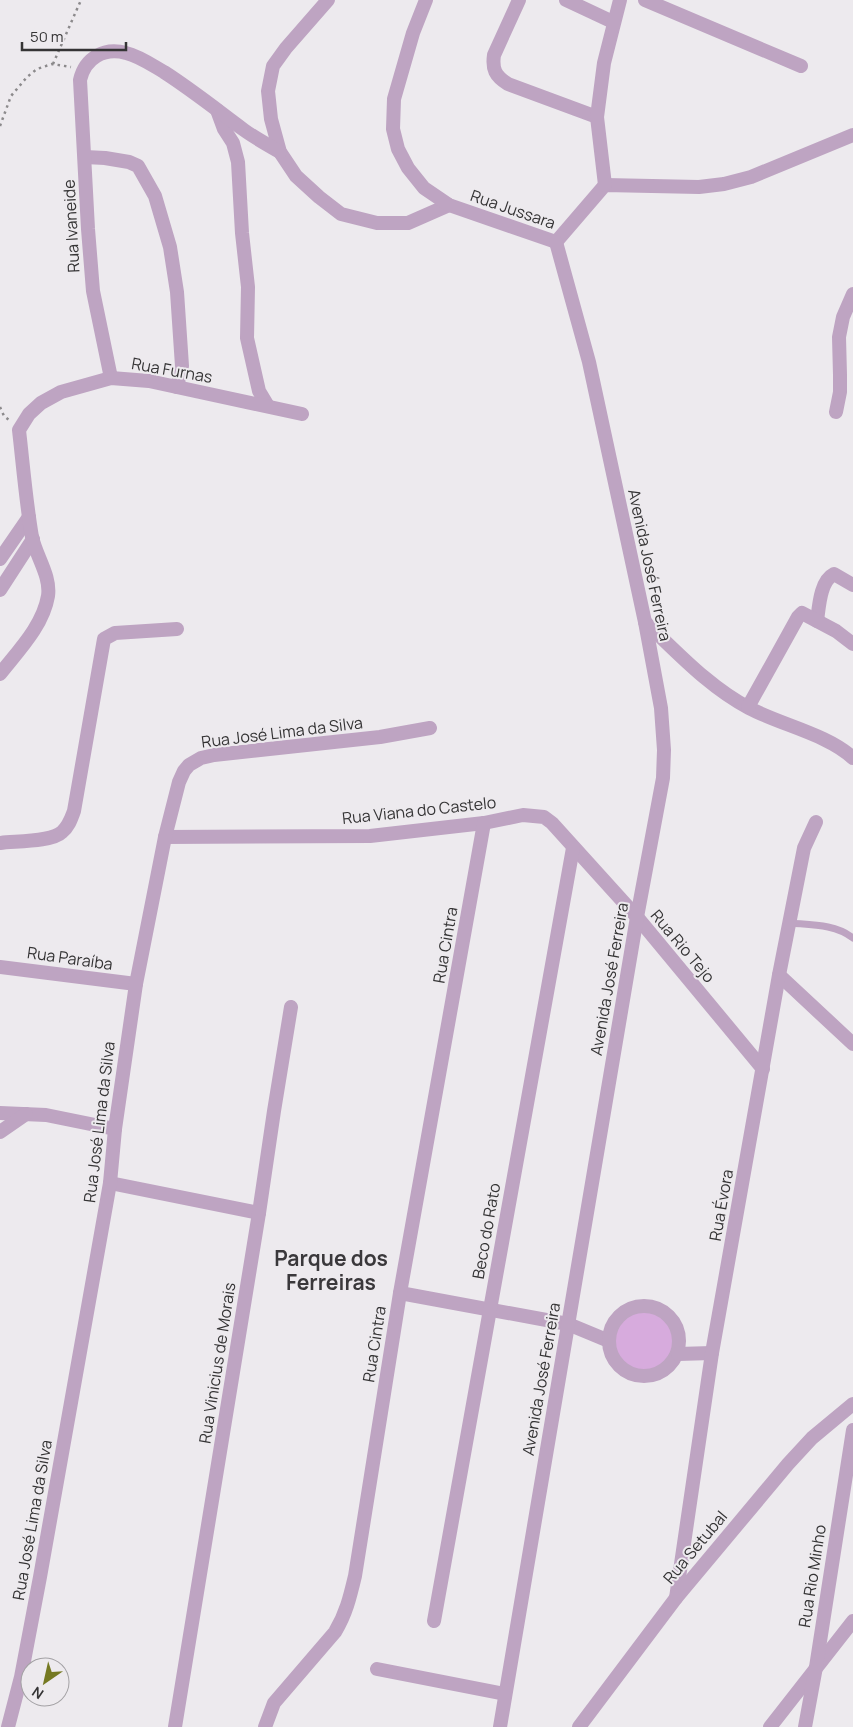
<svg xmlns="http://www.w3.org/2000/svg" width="853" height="1727" viewBox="0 0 853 1727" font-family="Manrope,sans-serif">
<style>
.green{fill:#d7abdd}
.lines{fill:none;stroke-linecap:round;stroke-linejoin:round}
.path{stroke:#8c8a8c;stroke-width:2.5;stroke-dasharray:2.5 4;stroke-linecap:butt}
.lane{stroke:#bea4c2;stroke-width:7}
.street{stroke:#bea4c2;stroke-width:14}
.labels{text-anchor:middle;stroke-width:4;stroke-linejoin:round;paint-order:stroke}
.street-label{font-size:16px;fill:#353435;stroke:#edeaee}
.district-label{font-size:21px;font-weight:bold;fill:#3a383b;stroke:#edeaee}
</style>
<rect width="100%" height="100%" fill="#edeaee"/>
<circle class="green" cx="645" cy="1341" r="30"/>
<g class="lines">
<g class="path">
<polyline points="53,64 81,0"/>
<polyline points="0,126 11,96 27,77 37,69 52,64 71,67"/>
<polyline points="0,407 4,416 9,420"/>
</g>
<path class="lane" d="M 789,923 C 811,925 835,924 853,938"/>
<g class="street">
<polyline points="328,0 286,48 273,66 268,91 271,119 280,152 296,176 319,197 341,214 377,223 408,223 449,205"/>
<polyline points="426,0 413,33 394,99 393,129 398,149 408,168 424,188 449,205 556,242 605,185 699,187 724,184 751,177 853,135"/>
<path d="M 519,0 L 494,55 C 492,69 495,76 508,84 L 597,117"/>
<polyline points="566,0 613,22"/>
<polyline points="645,0 801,66"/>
<polyline points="217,110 224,129 233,143 238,162 242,233 248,287 247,338 259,391 268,406"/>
<polyline points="85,157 105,158 129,162 138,166 155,196 170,247 177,292 182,366 177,387"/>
<polyline points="605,185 597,117 604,63 620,0"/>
<path d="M 111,378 L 93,291 L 88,229 L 80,80 C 85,58 104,47 126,53 C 139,56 152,65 164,72 C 192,90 217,110 244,130 C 255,138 268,145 280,152"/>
<polyline points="836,412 840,392 840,375 839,337 843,317 853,294"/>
<polyline points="0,559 29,517"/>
<polyline points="0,590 33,539"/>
<path d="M 817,621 C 819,607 820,581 834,574 L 853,585"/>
<path d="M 645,622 C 678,653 709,687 749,708 C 781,725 827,734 853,758"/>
<path d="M 0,674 C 18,651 43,626 48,596 C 51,576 36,556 32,537 C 26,502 23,465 19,430 L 29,414 L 41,403 L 61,392 L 111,378 L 149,381 L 302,414"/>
<polyline points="748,707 798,617 802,613 836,631 853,644"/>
<polyline points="165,837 370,836 484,823 523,815 544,817 552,823 637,917 763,1069"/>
<path d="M 0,843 C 15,841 52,842 62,832 C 69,826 71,819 74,811 L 104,639 L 115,633 L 177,629"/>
<polyline points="0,967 136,984"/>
<polyline points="779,975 853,1044"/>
<polyline points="0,1113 46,1115 115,1129"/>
<polyline points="0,1132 26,1114"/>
<polyline points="110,1183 259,1213"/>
<polyline points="400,1293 568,1324 609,1341"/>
<circle cx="644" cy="1341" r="35"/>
<polyline points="678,1354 712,1353"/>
<polyline points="676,1598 712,1353 779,975 804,848 816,822"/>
<polyline points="434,1621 573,848"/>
<polyline points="377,1669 505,1694"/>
<polyline points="8,1727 21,1677 40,1577 110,1183 115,1129 136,984 165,837 179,782 184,771 189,765 201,758 214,755 380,737 430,728"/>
<polyline points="175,1727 259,1213 274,1111 291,1007"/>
<path d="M 265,1727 L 274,1703 L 335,1632 C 346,1614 350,1597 355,1576 L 400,1293 L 484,823"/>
<polyline points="500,1727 637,917 663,778 664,750 661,708 645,622 589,362 556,242"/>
<polyline points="579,1727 676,1598 788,1464 812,1438 853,1404"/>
<polyline points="770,1727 853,1621"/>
<polyline points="805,1727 816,1667 853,1430"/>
</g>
</g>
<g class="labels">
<g class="street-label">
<text transform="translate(513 209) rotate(19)" y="6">Rua Jussara</text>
<text transform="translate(71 226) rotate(-93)" y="6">Rua Ivaneide</text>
<text transform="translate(172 370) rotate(10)" y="6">Rua Furnas</text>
<text transform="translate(650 565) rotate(78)" y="6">Avenida José Ferreira</text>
<text transform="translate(282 732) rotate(-7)" y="6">Rua José Lima da Silva</text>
<text transform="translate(419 810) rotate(-6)" y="6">Rua Viana do Castelo</text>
<text transform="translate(445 945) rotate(-80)" y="6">Rua Cintra</text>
<text transform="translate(683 946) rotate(50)" y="6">Rua Rio Tejo</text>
<text transform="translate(70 958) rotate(8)" y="6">Rua Paraíba</text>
<text transform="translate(609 979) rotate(-80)" y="6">Avenida José Ferreira</text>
<text transform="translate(99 1122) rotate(-83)" y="6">Rua José Lima da Silva</text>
<text transform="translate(721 1205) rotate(-80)" y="6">Rua Évora</text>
<text transform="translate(486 1231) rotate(-80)" y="6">Beco do Rato</text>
<text transform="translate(374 1344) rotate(-81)" y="6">Rua Cintra</text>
<text transform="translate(217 1363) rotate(-81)" y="6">Rua Vinicius de Morais</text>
<text transform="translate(541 1379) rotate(-80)" y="6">Avenida José Ferreira</text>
<text transform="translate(32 1520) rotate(-80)" y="6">Rua José Lima da Silva</text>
<text transform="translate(695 1547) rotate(-50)" y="6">Rua Setubal</text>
<text transform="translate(812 1576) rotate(-81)" y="6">Rua Rio Minho</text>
</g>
<g class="district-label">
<text x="331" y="1266">Parque dos<tspan x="331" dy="24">Ferreiras</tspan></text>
</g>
</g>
<g transform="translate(45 1682) rotate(214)"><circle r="24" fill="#edeaee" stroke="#a3a1a4"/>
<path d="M0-4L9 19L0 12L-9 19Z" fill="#757922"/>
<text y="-8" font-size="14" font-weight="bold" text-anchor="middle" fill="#353435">N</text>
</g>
<path d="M22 42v8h104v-8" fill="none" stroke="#353435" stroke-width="2.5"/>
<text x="30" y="42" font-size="15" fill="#353435" stroke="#edeaee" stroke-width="4" paint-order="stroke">50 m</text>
</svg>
